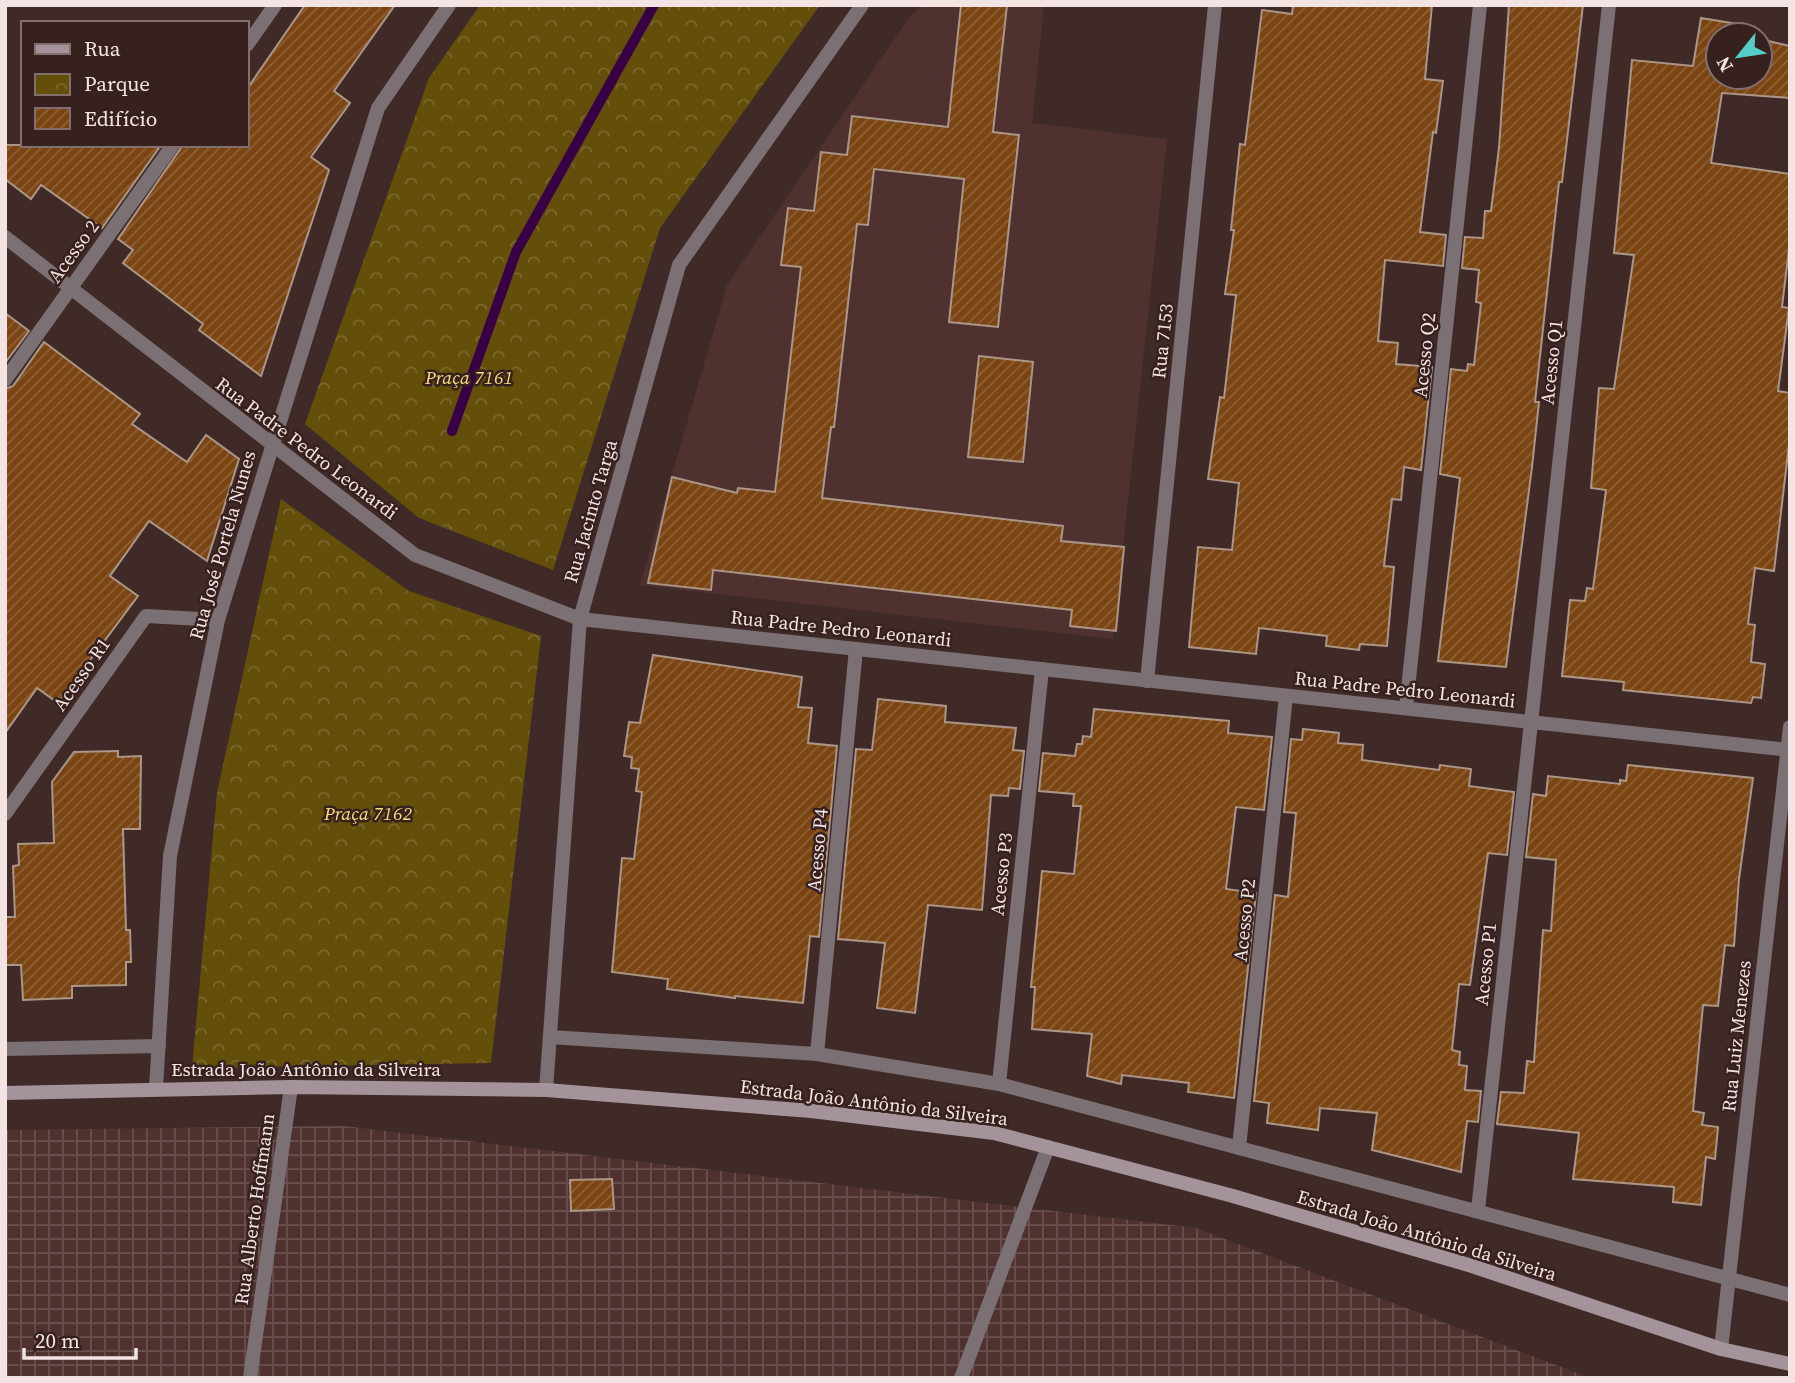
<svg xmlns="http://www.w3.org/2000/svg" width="1795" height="1383" viewBox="0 0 1795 1383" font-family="'Source Serif 4',serif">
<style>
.built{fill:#4f3230}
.industrial{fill:url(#industrial-grid)}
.park{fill:url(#park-crowns)}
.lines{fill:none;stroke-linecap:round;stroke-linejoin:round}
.stream{stroke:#380145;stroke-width:10}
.building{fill:url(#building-hatch);stroke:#ab9687;stroke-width:2}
.lane{stroke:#7b7074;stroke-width:14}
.street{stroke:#7b7074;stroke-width:14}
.secondary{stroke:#a4939a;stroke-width:14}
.labels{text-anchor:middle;stroke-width:5;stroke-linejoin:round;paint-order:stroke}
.street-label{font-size:19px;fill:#f3e4e3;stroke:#36211f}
.park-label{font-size:19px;font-style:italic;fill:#fcdc7d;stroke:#36211f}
</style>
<defs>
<pattern id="industrial-grid" width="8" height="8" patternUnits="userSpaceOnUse" patternTransform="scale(1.75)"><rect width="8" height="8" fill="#4f3230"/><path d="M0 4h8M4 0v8" fill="none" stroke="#69504e"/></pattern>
<pattern id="park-crowns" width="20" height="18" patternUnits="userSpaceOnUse" patternTransform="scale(1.75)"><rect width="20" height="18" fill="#634f0a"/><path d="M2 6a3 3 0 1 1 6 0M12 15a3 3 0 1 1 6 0" fill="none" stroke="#7a682e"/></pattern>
<pattern id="building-hatch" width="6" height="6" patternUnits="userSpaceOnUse" patternTransform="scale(1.75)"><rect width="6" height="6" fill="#7b4513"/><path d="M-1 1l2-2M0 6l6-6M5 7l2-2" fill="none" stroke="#8e6035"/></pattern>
</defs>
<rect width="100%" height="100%" fill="#402a28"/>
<polygon class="built" points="923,5 1044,5 1032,123 1167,139 1113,639 640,585 727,285 910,16"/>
<polygon class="industrial" points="343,1126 1196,1228 1590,1378 5,1378 5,1130"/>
<g class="park">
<polygon points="480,5 820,5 660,228 553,570 419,518 305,424 429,78"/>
<polygon points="281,499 409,591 541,636 491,1063 192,1068 217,793"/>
</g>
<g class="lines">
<polyline class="stream" points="452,431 516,252 654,5"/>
</g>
<g class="building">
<polygon points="305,5 395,5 334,91 350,103 311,157 329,170 261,376 199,330 203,324 123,263 133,250 118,239 183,145 247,145 247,89"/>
<polygon points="961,5 1007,5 993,132 1019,135 998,327 949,322 964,179 874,169 868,225 857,224 834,427 831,427 822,498 1063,526 1061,541 1124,547 1116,631 1070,626 1072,610 713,570 711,590 648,583 672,477 737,493 738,488 775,492 801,267 781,265 788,208 814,211 821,152 847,155 852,116 948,127"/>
<polygon points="1293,5 1432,5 1425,79 1443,81 1436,133 1433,132 1420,232 1446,235 1443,266 1385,260 1378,341 1398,343 1396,364 1432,367 1421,470 1404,467 1401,500 1392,499 1384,566 1394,567 1387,646 1360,644 1359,650 1326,646 1327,636 1259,628 1256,654 1189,647 1198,547 1232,550 1239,483 1208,479 1220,397 1224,398 1236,295 1225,294 1234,230 1231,230 1240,144 1245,145 1262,10 1292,14"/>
<polygon points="1509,5 1583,5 1562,182 1559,182 1535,402 1539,402 1532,467 1506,667 1438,661 1460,478 1440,474 1451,369 1467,371 1468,364 1474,365 1481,303 1476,302 1479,270 1462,268 1465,237 1483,238 1485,211 1491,211 1499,148"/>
<polygon points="1701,18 1738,24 1736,34 1740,35 1718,35 1718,77 1760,77 1760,39 1790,46 1790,98 1722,93 1711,163 1790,174 1790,241 1782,307 1789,308 1778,391 1790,393 1790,436 1774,571 1755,568 1748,624 1755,625 1751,662 1765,664 1761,698 1753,697 1751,703 1623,690 1624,682 1562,676 1570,600 1585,601 1587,588 1593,589 1606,490 1591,488 1599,388 1614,389 1634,255 1614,253 1632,60 1693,66"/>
<polygon points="5,145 161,145 102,228 41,185 31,199 5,179"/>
<polygon points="5,313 29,331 5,363"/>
<polygon points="44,342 140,414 132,424 187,462 206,435 239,459 207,561 149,521 110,576 138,596 58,703 37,688 5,733 5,389 13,386"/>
<polygon points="979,356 1033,362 1023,462 968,457"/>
<polygon points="653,655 802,677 798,707 812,708 808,743 837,746 819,937 810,936 803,1003 735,996 735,998 667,989 668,979 612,972 622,858 634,859 642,792 636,791 639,769 631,768 632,757 624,756 629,722 640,723"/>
<polygon points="878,699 946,706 945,722 1016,728 1013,750 1024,751 1020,789 1009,788 1008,796 991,795 982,910 928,905 915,1013 877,1008 885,943 838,939 856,749 872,750"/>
<polygon points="1094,709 1229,721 1228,733 1272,737 1264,810 1236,807 1226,889 1256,893 1234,1098 1188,1092 1189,1083 1122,1075 1121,1084 1087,1076 1092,1034 1032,1029 1035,987 1031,987 1042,871 1074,874 1081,806 1073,806 1074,794 1039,791 1043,753 1075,756 1077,744 1082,744 1083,736 1091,737"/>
<polygon points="1303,729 1339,733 1338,743 1363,745 1362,760 1439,770 1440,765 1471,769 1469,786 1514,792 1507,855 1488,853 1470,985 1459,984 1452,1050 1460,1052 1459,1065 1467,1066 1465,1090 1481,1091 1478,1122 1467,1121 1461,1172 1372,1150 1377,1113 1320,1108 1318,1130 1267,1123 1269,1103 1254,1101 1275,895 1288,897 1296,813 1284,812 1291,739 1302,740"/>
<polygon points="118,751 118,757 141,756 140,829 123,829 126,930 130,930 131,962 126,962 126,985 72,986 72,998 23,1000 21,965 6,965 5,917 15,917 13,866 19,865 18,844 54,843 52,782 74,752"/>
<polygon points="1628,765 1753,778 1739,879 1734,946 1725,945 1718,1006 1703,1005 1693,1111 1704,1113 1702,1125 1718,1127 1715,1159 1706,1157 1701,1205 1673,1202 1674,1187 1573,1179 1579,1133 1497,1124 1501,1092 1524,1093 1527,1061 1534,1062 1543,930 1551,931 1556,860 1526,857 1533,794 1546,796 1548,776 1620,784 1620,780 1626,781"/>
<polygon points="612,1179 614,1209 571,1211 570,1180"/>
</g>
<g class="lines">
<polyline class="lane" points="961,1378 1048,1147"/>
<g class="street">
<polyline points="247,45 275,5"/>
<polyline points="5,237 415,555 580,619 1790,750"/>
<polyline points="5,380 173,145"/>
<polyline points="1147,681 1215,5"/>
<polyline points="1406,708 1480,5"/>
<polyline points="5,814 146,616 218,620"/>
<polyline points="550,1037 817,1054 999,1084 1790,1295"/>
<polyline points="5,1049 159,1046"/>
<polyline points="817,1054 856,649"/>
<polyline points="999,1084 1042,669"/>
<polyline points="156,1088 170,856 218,620 378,108 449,5"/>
<polyline points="546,1090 580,619 679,265 862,5"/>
<polyline points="1239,1148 1286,696"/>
<polyline points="1478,1210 1609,5"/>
<polyline points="1721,1349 1790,727"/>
<polyline points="250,1378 291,1087"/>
</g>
<polyline class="secondary" points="5,1093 291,1087 546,1090 811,1111 994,1133 1233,1196 1472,1266 1721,1349 1790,1364"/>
</g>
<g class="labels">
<g class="street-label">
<text transform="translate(73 251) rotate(-54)" y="7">Acesso 2</text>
<text transform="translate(1162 341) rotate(-84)" y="7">Rua 7153</text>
<text transform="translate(1424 355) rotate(-84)" y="7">Acesso Q2</text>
<text transform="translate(1551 362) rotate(-84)" y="7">Acesso Q1</text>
<text transform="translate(307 448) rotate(37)" y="7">Rua Padre Pedro Leonardi</text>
<text transform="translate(590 511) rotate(-74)" y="7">Rua Jacinto Targa</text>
<text transform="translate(222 545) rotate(-74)" y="7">Rua José Portela Nunes</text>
<text transform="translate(841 628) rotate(6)" y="7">Rua Padre Pedro Leonardi</text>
<text transform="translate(81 674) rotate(-55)" y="7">Acesso R1</text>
<text transform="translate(1405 689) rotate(6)" y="7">Rua Padre Pedro Leonardi</text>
<text transform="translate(817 850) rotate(-85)" y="7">Acesso P4</text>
<text transform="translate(1001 874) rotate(-84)" y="7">Acesso P3</text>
<text transform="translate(1244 920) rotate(-84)" y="7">Acesso P2</text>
<text transform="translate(1485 964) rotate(-84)" y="7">Acesso P1</text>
<text transform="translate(1736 1036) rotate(-84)" y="7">Rua Luiz Menezes</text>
<text x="306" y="1076">Estrada João Antônio da Silveira</text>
<text transform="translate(874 1102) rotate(7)" y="7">Estrada João Antônio da Silveira</text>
<text transform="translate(254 1209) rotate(-82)" y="7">Rua Alberto Hoffmann</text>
<text transform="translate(1427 1235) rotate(17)" y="7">Estrada João Antônio da Silveira</text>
</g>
<g class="park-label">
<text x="469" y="384">Praça 7161</text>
<text x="368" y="820">Praça 7162</text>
</g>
</g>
<rect width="1795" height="1383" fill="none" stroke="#f3e4e3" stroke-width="14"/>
<rect x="21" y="21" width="228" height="126" fill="#36211f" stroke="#826f6d" stroke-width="2"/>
<rect x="35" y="44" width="35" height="10" fill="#a4939a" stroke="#826f6d" stroke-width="2"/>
<text x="84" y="56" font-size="21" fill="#f3e4e3">Rua</text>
<rect x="35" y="74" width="35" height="21" fill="url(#park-crowns)" stroke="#826f6d" stroke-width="2"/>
<text x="84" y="91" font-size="21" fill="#f3e4e3">Parque</text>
<rect x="35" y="108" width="35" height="21" fill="url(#building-hatch)" stroke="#826f6d" stroke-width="2"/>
<text x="84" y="126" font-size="21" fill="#f3e4e3">Edifício</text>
<g transform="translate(1739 56) rotate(240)"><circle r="33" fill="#36211f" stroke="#826f6d" stroke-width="2"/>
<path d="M0-5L12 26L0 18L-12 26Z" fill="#54cdc7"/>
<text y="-10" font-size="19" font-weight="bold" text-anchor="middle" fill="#f3e4e3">N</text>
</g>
<path d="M24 1348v10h112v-10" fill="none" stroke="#f3e4e3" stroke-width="3.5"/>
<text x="35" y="1348" font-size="21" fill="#f3e4e3" stroke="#36211f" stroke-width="5" paint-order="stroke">20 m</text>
</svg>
